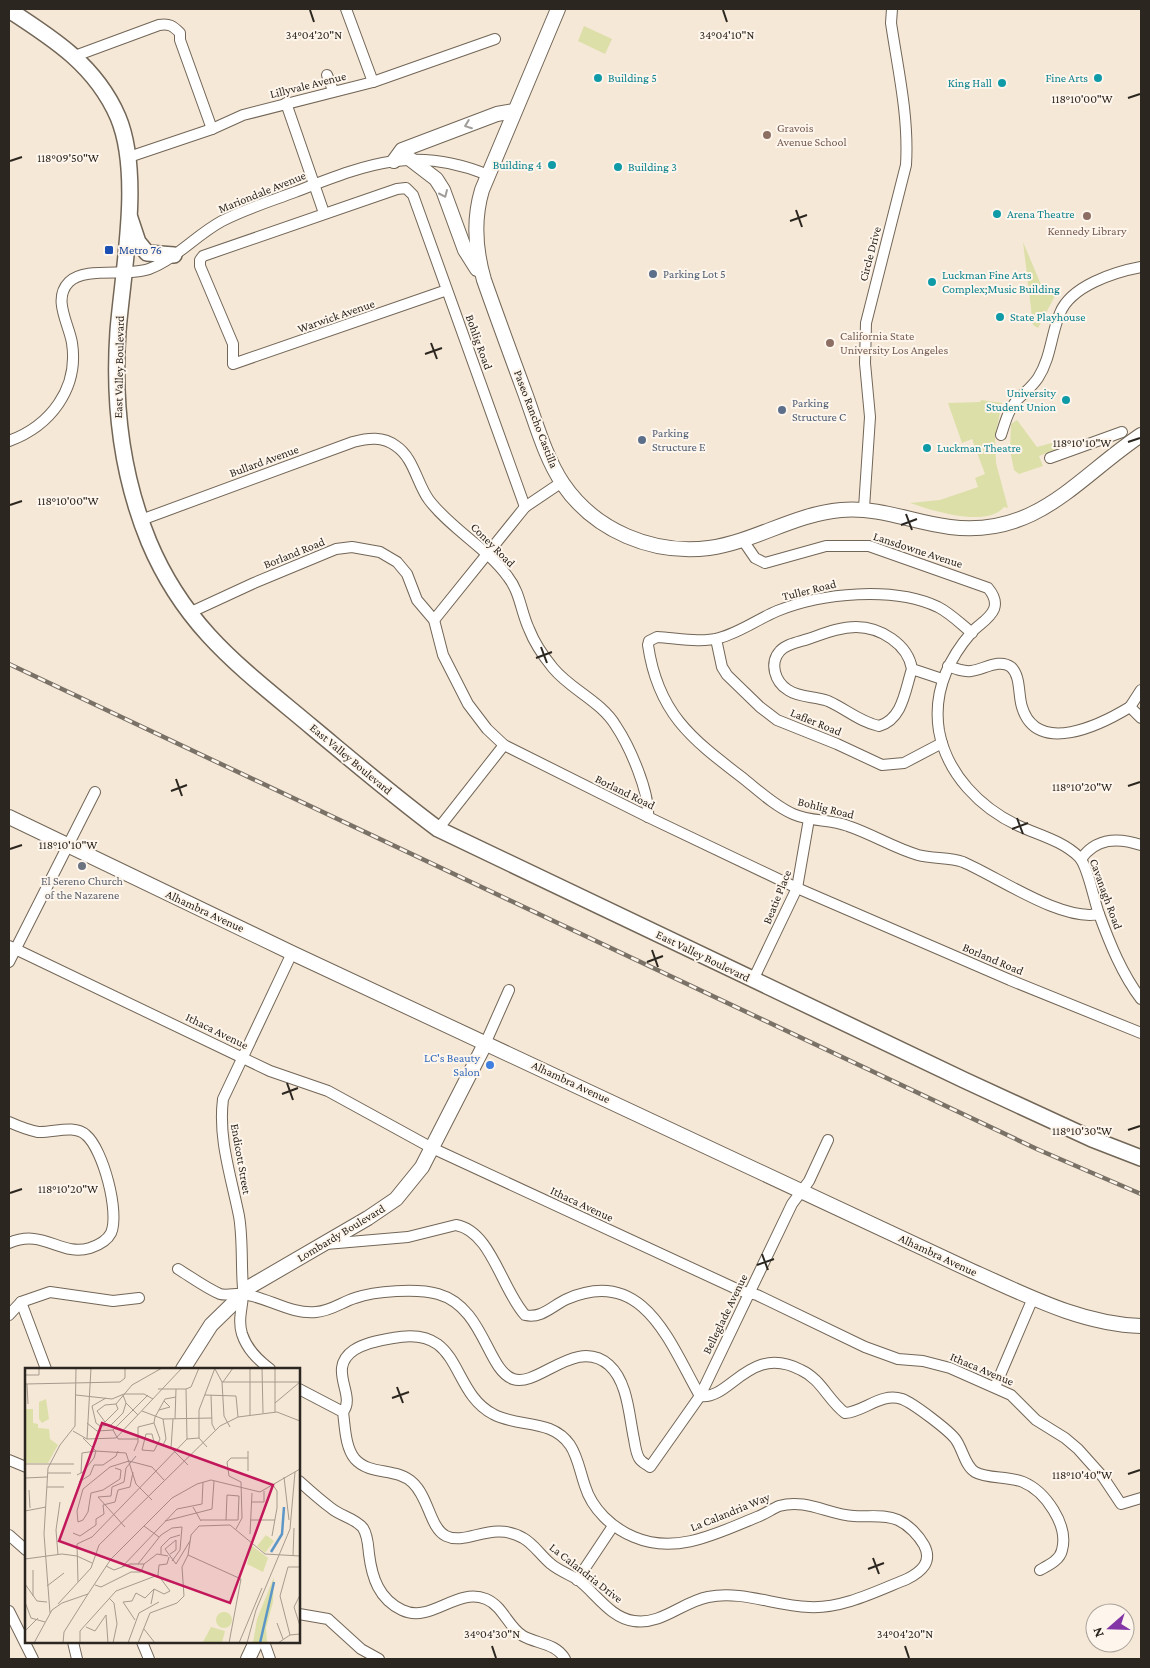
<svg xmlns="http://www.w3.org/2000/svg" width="1150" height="1668" viewBox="0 0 1150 1668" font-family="'Crimson Pro',serif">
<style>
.green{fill:#dcdfa8}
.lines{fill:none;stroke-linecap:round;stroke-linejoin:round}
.street-casing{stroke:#726657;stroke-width:12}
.secondary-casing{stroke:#726657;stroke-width:16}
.primary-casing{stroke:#726657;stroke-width:18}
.street{stroke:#fff;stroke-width:10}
.secondary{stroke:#fff;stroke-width:14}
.primary{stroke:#fff;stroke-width:15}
.rail-casing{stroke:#7a7267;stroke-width:4.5}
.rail{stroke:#fef6ec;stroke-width:2.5;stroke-dasharray:8;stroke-linecap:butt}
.oneway{stroke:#a09d9a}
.ticks{fill:none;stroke:#2b261f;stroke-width:2}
.culture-dot{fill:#0f9aa8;stroke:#fef6ec;stroke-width:2}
.education-dot{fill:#8d6e63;stroke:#fef6ec;stroke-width:2}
.transit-dot{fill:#1a4fb4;stroke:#fef6ec;stroke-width:2}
.service-dot{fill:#5c6f8a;stroke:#fef6ec;stroke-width:2}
.worship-dot{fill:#6b7280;stroke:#fef6ec;stroke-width:2}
.shop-dot{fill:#3f7fe0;stroke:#fef6ec;stroke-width:2}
.labels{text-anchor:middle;stroke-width:4;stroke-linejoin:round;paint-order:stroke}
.culture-label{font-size:12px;fill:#0d838f;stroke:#fef6ec;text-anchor:start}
.street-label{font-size:12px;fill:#2b261f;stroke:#fef6ec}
.education-label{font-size:12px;fill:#785e54;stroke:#fef6ec;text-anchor:start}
.transit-label{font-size:12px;fill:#164399;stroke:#fef6ec;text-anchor:start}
.service-label{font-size:12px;fill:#4e5e75;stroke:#fef6ec;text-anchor:start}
.worship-label{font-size:12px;fill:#5b616d;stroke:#fef6ec}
.shop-label{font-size:12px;fill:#366cbe;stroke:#fef6ec;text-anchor:end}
.inset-river{fill:none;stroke:#5c96c6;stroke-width:2.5}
.inset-road{fill:none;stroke:#a59a8d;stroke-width:1}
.view{fill:#c2185b;fill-opacity:0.15;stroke:#c2185b;stroke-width:2.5}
.inset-edge{fill:none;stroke:#2b261f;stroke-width:2.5}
.ticks-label{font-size:12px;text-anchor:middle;fill:#2b261f;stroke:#fef6ec;stroke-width:4;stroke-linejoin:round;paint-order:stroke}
</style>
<rect width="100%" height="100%" fill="#f6e8d7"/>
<g class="green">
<polygon points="584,26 612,39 605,54 578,41"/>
<polygon points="1023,242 1042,287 1056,294 1038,328 1033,325"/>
<path d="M 981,400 L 1002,403 L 995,437 L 996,463 L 1008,508 L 1004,507 C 987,528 933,511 910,503 L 940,500 L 978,487 L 975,478 L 985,474 L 972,439 L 962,443 L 948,403 L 980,402 Z"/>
<polygon points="1017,420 1037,447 1066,439 1069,444 1039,456 1043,466 1019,474 1014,470 1010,451 1011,424"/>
</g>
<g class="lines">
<g class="street-casing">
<g id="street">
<polyline points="346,9 373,82"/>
<path d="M 75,56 L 159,25 C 169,23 173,26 180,33 L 180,40 L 212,129"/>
<polyline points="327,75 333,90"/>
<polyline points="286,103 324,213"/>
<polyline points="129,157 212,129 243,115 373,82 495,39"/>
<polyline points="447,290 233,364 233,344 200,266 200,260 203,256 397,189 406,188 413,195 525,507"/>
<path d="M 1001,435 C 1005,423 1008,410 1017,400 C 1024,393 1032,387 1038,378 C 1051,358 1051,334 1060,313 C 1071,286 1114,272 1141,267"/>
<path d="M 9,441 C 50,426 79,389 72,343 C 69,324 52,299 69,282 C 85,266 127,277 149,269 C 176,259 196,235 222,221 C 245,209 271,201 295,192 C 365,165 414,144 488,175"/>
<polyline points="1050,458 1122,432"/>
<path d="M 864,508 L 870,417 L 865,363 L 866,323 L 906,165 C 909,117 898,70 891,23 L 892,9"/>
<path d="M 141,520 L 353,442 C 368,438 383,436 396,446 C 414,458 417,484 429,500 C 451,529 486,547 508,577 C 520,592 521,612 529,629 C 534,642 544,657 553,668 C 571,690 601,701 616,726 C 630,747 650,793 648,817"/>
<path d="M 742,539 L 755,558 L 765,563 L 826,546 L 869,546 L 988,588 C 993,594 997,601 994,609 C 990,619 978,625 971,633 C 947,661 933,694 939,731 C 947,774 980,808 1019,826 C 1039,835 1063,841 1079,857 C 1088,866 1094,901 1099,914 C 1110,944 1122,974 1141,999"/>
<polyline points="189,613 254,583 336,549 352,547 380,552 397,562 407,574 417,600 434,620 443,655 468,704 487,729 504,745 648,817 797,888 1010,980 1141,1033"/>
<polyline points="434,620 525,507 562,482"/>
<path d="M 972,633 C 961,624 950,613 938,607 C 893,586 822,593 777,611 C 758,619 739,633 719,638 C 700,643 677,638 657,637 L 649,641 L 648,645 C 658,714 692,739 744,779 C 759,791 775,806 793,814 C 811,822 830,819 848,826 C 872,834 894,848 918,855 C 933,859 950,857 963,862 C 998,877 1062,922 1099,914"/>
<polyline points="716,639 722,667 727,675 760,707 777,720 837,744 882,765 904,763 942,743"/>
<path d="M 948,666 C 956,669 963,672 971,671 C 983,670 999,658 1011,667 C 1021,676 1018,695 1022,707 C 1037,757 1102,724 1130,707 L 1141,718"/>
<path d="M 912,669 C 908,644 880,627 856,627 C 839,627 823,634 808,639 C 799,642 786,644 780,651 C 769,663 775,682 788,690 C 800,698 815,696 828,701 C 846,709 860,722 879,726 C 903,719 905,690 912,669 L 942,679"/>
<polyline points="1130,707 1141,690"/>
<polyline points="438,829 504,745"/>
<path d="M 1081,859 C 1096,838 1117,837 1141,845"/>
<polyline points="9,946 270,1071 328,1091 432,1148 741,1291 757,1295 865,1347 898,1359 923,1361 950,1368 1011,1395 1036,1420 1065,1438 1078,1449 1103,1477 1121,1504 1141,1498"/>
<polyline points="9,962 95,792"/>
<polyline points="753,980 797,888 809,819"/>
<polyline points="485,1044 509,990"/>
<path d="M 9,1122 C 18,1126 28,1130 38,1132 C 53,1133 74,1124 86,1135 C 103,1149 120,1213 111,1233 C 107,1241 99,1245 90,1248 C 60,1257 44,1228 9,1243"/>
<path d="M 326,1244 L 408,1237 L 456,1225 C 491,1231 502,1290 525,1315 C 542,1319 553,1305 567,1299 C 644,1265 670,1344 700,1396 C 730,1401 749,1343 801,1370 C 821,1379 828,1400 845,1413 C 864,1412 881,1392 902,1399 C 913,1403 950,1431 956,1440 C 963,1450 965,1466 975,1472 C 987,1479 1008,1476 1023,1482 C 1045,1491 1069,1525 1062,1550 C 1060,1560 1049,1565 1040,1570"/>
<path d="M 178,1269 C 191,1277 206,1288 220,1294 C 227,1296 236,1293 243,1294 C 267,1297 292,1315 316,1312 C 331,1311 342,1302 355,1298 C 375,1291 417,1288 438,1294 C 484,1307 487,1370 513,1379 C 538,1388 576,1336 609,1365 C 628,1382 629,1416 634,1439 C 635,1445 636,1453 639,1458 C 641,1462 646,1464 650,1467 L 700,1396 L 792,1204 L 809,1181 L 828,1140"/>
<polyline points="21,1302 46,1369"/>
<polyline points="9,1315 21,1302 50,1292 113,1301 139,1298"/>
<path d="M 270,1369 C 257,1359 247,1349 242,1334 C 237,1317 244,1305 243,1288 C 241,1265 243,1239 239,1216 C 231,1176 218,1139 223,1099 L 292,953"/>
<polyline points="995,1387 1033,1298"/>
<path d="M 299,1389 L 343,1412 C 345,1426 345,1447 355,1459 C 370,1476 397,1467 413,1483 C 429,1498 430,1528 446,1536 C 467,1546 492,1520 523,1538 C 534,1544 541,1556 551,1564 C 558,1570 568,1574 577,1579 C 595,1592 610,1618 634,1621 C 662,1625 682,1602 708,1597 C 742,1590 775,1606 809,1607 C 842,1609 877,1591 907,1579 C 921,1572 933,1562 924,1545 C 919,1536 909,1525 898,1520 C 885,1514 869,1517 854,1516 C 829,1515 806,1498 779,1506 C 772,1509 765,1514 757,1517 C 718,1533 676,1555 634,1537 C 612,1528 592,1509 585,1486 C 580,1472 578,1457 570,1445 C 551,1418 518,1428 493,1414 C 449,1391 463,1324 393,1338 C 380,1340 365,1343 354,1350 C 326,1369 357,1395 343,1412"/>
<polyline points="9,1460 26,1467"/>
<path d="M 299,1481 C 309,1490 320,1500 331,1508 C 340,1516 355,1518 363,1528 C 368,1536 368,1545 369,1554 C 372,1578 379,1599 402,1610 C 431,1624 456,1587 486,1599 C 503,1606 508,1627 523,1636 C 537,1644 556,1643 565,1659"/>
<polyline points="9,1535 26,1550"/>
<polyline points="577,1580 613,1526"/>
<polyline points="9,1611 33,1659"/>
<polyline points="299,1614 328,1619 361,1649 379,1659"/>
<polyline points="73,1642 77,1659"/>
<polyline points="142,1642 149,1659"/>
<polyline points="264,1642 270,1659"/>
</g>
</g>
<g class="secondary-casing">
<g id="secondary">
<path d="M 558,9 L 482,190 C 473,220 475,249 484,280 C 497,317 511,355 525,393 C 536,423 545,457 563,484 C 595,531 653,555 709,548 C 754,542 794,514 841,510 C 883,507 910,522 950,527 C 1037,538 1078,477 1141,435"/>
<polyline points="410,159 436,179 443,190 465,250 477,269"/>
<polyline points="394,161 402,150 497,114 514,111"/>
<path d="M 9,817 L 292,953 L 972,1271 C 1026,1295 1081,1324 1141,1326"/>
<polyline points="183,1369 211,1325 251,1286 368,1218 396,1199 422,1167 485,1044"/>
<polyline points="248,1659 256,1642"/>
</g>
</g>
<g class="primary-casing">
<g id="primary">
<path d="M 9,10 C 54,39 96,66 118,117 C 142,174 123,269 118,331 C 113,404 121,474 149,542 C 186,630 243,669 313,728 C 354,762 395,797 438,829 L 964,1080 L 1092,1139 L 1141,1158"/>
<polyline points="130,218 138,242 147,253 174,255"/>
</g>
</g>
<use href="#street" class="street"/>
<use href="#secondary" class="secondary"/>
<use href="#primary" class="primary"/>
<g class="rail-casing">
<polyline id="rail" points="9,664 1039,1150 1141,1194"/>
</g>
<use href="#rail" class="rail"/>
</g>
<defs><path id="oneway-chevron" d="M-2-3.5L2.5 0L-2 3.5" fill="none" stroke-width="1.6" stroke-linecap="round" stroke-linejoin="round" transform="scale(1.25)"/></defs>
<g class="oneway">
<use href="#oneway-chevron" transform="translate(468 125) rotate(159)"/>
<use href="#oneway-chevron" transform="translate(444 194) rotate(66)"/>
</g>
<path class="ticks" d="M 310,10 L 314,22M 723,10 L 727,22M 1128,98 L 1140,94M 10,161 L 22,157M 796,210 L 802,227M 790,221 L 807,215M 431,343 L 437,359M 425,354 L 442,348M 1128,442 L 1140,438M 10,505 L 22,501M 906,514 L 912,530M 901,525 L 917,519M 541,647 L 547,663M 536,658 L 552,652M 176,779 L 182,796M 1128,786 L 1140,782M 171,791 L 187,785M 1017,818 L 1023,834M 1012,829 L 1028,823M 10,849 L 22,845M 652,950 L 658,967M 647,962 L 663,956M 287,1083 L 293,1100M 282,1094 L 298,1088M 1128,1130 L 1140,1126M 10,1193 L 22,1189M 762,1254 L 768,1270M 757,1265 L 774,1259M 397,1387 L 403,1403M 392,1398 L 409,1392M 1128,1474 L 1140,1470M 873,1558 L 879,1574M 868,1569 L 884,1563M 492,1646 L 496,1658M 905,1646 L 909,1658"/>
<g class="culture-dot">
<circle cx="598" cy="78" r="5"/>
<circle cx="1098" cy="78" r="5"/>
<circle cx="1002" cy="83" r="5"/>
<circle cx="552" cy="165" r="5"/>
<circle cx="618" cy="167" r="5"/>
<circle cx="997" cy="214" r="5"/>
<circle cx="932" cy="282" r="5"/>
<circle cx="1000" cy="317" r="5"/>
<circle cx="1066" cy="400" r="5"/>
<circle cx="927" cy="448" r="5"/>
</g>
<g class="education-dot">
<circle cx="767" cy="135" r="5"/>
<circle cx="1087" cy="216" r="5"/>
<circle cx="830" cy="343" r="5"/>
</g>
<rect class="transit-dot" x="104" y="245" width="10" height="10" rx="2.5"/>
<g class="service-dot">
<circle cx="653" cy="274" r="5"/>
<circle cx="782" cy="410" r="5"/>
<circle cx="642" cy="440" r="5"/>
</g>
<circle class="worship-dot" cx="82" cy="866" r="5"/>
<circle class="shop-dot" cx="490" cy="1065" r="5"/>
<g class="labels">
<g class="culture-label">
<text x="608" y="82">Building 5</text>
<text x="1088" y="82" text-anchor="end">Fine Arts</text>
<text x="992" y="87" text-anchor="end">King Hall</text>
<text x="542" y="169" text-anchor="end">Building 4</text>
<text x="628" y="171">Building 3</text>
<text x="1007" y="218">Arena Theatre</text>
<text x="942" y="279">Luckman Fine Arts<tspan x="942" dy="14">Complex;Music Building</tspan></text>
<text x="1010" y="321">State Playhouse</text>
<text x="1056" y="397" text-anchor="end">University<tspan x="1056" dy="14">Student Union</tspan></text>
<text x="937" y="452">Luckman Theatre</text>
</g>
<g class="street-label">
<text transform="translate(308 85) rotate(-14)" y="4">Lillyvale Avenue</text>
<text transform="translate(262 192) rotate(-22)" y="4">Mariondale Avenue</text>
<text transform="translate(870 254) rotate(-75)" y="4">Circle Drive</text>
<text transform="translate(336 316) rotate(-19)" y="4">Warwick Avenue</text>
<text transform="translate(479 342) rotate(70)" y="4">Bohlig Road</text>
<text transform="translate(119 367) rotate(-89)" y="4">East Valley Boulevard</text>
<text transform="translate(536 419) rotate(69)" y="4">Paseo Rancho Castilla</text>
<text transform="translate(264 461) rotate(-20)" y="4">Bullard Avenue</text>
<text transform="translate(493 545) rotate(45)" y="4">Coney Road</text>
<text transform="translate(918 550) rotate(18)" y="4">Lansdowne Avenue</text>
<text transform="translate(294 553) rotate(-22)" y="4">Borland Road</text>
<text transform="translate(809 590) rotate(-14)" y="4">Tuller Road</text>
<text transform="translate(816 722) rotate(22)" y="4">Lafler Road</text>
<text transform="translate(351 759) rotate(40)" y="4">East Valley Boulevard</text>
<text transform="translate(625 792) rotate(26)" y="4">Borland Road</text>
<text transform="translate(826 808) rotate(14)" y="4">Bohlig Road</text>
<text transform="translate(1106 894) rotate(70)" y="4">Cavanagh Road</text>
<text transform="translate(777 897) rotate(-68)" y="4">Beatie Place</text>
<text transform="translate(205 911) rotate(25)" y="4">Alhambra Avenue</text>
<text transform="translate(703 956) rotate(26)" y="4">East Valley Boulevard</text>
<text transform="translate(993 959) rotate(23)" y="4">Borland Road</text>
<text transform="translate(217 1031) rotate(26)" y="4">Ithaca Avenue</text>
<text transform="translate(571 1082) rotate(25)" y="4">Alhambra Avenue</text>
<text transform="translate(241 1159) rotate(80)" y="4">Endicott Street</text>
<text transform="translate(582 1204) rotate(25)" y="4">Ithaca Avenue</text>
<text transform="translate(341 1233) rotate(-31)" y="4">Lombardy Boulevard</text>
<text transform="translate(938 1255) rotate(25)" y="4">Alhambra Avenue</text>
<text transform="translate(725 1314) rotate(-64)" y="4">Belleglade Avenue</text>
<text transform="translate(982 1369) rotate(23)" y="4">Ithaca Avenue</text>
<text transform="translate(730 1512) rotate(-22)" y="4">La Calandria Way</text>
<text transform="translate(586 1573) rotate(38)" y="4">La Calandria Drive</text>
</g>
<g class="education-label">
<text x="777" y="132">Gravois<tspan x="777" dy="14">Avenue School</tspan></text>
<text x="1087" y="235" text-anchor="middle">Kennedy Library</text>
<text x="840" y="340">California State<tspan x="840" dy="14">University Los Angeles</tspan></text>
</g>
<g class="transit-label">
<text x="119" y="254">Metro 76</text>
</g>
<g class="service-label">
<text x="663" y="278">Parking Lot 5</text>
<text x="792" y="407">Parking<tspan x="792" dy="14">Structure C</tspan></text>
<text x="652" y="437">Parking<tspan x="652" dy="14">Structure E</tspan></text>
</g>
<g class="worship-label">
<text x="82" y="885">El Sereno Church<tspan x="82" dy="14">of the Nazarene</tspan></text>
</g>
<g class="shop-label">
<text x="480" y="1062">LC's Beauty<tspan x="480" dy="14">Salon</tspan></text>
</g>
</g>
<g transform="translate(25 1368)">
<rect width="275" height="275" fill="#f6e8d7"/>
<path d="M 21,31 L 24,51 L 17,55 L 14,51 L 14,34 ZM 0,41 L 8,41 L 8,55 L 13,56 L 13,60 L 24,61 L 25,71 L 33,77 L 23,95 L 0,95 ZM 241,167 L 249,173 L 240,185 L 232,178 ZM 226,177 L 243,190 L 238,204 L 222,196 ZM 249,209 L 248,234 L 241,260 L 242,275 L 228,275 L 232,251 ZM191 252a8 8 0 1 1 16 0a8 8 0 1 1-16 0ZM 186,259 L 200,263 L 197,275 L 178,274 Z" fill="#dcdfa8"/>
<path class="inset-river" d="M 246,184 L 257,166 L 259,139M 235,275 L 249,214"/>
<path class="inset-road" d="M 12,0 L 58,0M 225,0 L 225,47M 237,0 L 238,45M 250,0 L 250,44M 190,1 L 197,14 L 199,48 L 205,59M 0,7 L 14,7 L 14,1M 197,14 L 275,14M 198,14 L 208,0M 0,16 L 95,14 L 100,10 L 100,0M 2,16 L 3,36M 133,21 L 161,21M 51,27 L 87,31 L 99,26 L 119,26 L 128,31M 98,27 L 101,35 L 113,47M 180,27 L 211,28 L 213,49M 186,27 L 187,56 L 190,62M 81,30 L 67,38 L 71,55 L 75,58 L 86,57 L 98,45 L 101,35M 250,35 L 275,14M 91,36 L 107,17 L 137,0M 80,37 L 91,36 L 93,41 L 80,54 L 72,43 ZM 134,42 L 145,39 L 139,33M 117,43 L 138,51 L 187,50M 148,51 L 146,80 L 163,97M 150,51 L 151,21M 62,55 L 72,63 L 88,62 L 123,27M 88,62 L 93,71 L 113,71M 48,63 L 62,71 L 91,70 L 157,0M 58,70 L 71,83 L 101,85 L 111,116 L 127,132M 62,71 L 66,0M 162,71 L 161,21 L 166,19 L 174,0M 129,74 L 127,66 L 121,66 L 117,82 L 129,83 L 135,71 L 129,55 L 130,49 L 140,31 L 151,29M 138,77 L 141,71 L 138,51M 182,79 L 174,70 L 174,42 L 190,0M 109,83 L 113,74 L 113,59 L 129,55M 0,96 L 49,96M 90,100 L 96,102 L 95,111 L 78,122 L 66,125 L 63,144 L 58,152 L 53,154 L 52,143 L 58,121 L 85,99 L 104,93 L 127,99 L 139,112M 223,103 L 223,83M 23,105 L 46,105M 52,107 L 58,104 L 69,90 L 71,83 L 57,85 L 56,105M 259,109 L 264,152M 0,110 L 22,109M 54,114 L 65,107 L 69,97 L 78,97 L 91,88 L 93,83M 22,119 L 39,119M 4,122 L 5,140M 73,129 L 86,128 L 87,119 L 99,114 L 101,100 L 111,88M 73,129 L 100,159M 227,134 L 239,134 L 239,123M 168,139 L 176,153M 0,143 L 21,139M 176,152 L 213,152 L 214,128 L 202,127 L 201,152M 225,152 L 250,152M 140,153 L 187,141 L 189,113M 119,158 L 134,169M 211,161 L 217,150 L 216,114 L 204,108 L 202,94 L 206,90 L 223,90M 48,165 L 55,168 L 71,157 L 71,151 L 79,146 L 78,137 L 90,134 L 93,122 L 105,119 L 108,104M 225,166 L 227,125M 247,168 L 252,140 L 252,123 L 248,117M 136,186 L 136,179 L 145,170 L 155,167M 145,186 L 151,182 L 151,172 L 140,181 L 151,196 L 165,173M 33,187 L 31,162 L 35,134M 163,187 L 216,211 L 204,275M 268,188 L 269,160M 0,191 L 37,186 L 52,188 L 67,195M 113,196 L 136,167 L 147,160 L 157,159 L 155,182 L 147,193M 81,198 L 89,202 L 105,196 L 119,196 L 132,186 L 143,188M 97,199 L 152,141 L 177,136 L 178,114M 8,202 L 8,228M 53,214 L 52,176 L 67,169 L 162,71 L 174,70M 0,216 L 12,233 L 22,234M 70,217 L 76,219 L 106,204 L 116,204 L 119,196M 22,218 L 39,205M 129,221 L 139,226 L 145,223 L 133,207M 275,227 L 269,239 L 275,258M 84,230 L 89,235 L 92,256 L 88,275M 0,234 L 6,250 L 20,254M 33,236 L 66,200 L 74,177 L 195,58 L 213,49 L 252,44 L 275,53M 126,236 L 129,221M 25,245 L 19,166 L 23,100 L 35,77 L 50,58 L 51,0M 110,252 L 98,234 L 107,233 L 111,225 L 120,230 L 129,221M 252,255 L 258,271M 61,259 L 70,263 L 81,247 L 83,275M 119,261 L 130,275M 0,263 L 13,250M 265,267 L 255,228 L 263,199 L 275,199M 9,275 L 27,242 L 37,235 L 63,226 L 86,191 L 147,130 L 172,116 L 186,112 L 235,124 L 275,101M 38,275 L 39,264 L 63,226M 55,275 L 55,263 L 91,223 L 133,207 L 134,197 L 142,196 L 144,189M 103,275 L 114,245 L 134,234M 113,275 L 125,245 L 152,235 L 159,228 L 157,199 L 163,187 L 166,167 L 174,158 L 205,157 L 240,186 L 275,188M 214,275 L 237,220M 222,275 L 231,242 L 265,161 L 270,104M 253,275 L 265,267 L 275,266"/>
<path class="view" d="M 77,55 L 248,117 L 205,235 L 34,173 Z"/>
<rect width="275" height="275" class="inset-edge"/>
</g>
<g class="ticks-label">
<text x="314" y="39">34°04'20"N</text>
<text x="727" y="39">34°04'10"N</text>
<text x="1082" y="103">118°10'00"W</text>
<text x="68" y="162">118°09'50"W</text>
<text x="1082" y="447">118°10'10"W</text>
<text x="68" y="505">118°10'00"W</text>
<text x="1082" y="791">118°10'20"W</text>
<text x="68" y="849">118°10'10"W</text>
<text x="1082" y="1135">118°10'30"W</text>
<text x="68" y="1193">118°10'20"W</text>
<text x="1082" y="1479">118°10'40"W</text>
<text x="492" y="1638">34°04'30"N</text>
<text x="905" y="1638">34°04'20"N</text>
</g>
<rect width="1150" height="1668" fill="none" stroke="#2b261f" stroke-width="20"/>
<g transform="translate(1110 1628) rotate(250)"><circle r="24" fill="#fef6ec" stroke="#aaa39a"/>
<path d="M0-4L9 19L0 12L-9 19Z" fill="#8436a7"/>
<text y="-8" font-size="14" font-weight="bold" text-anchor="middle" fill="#2b261f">N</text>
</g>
</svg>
